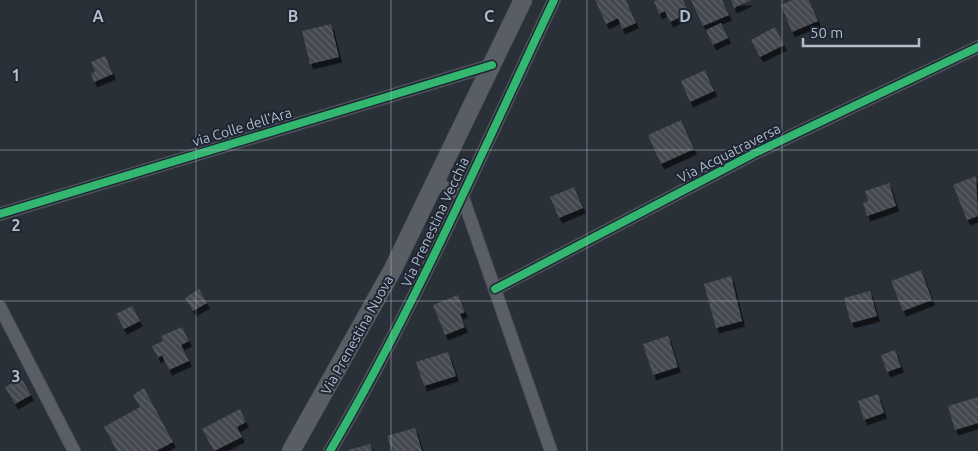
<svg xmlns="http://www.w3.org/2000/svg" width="978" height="451" viewBox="0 0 978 451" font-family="Ubuntu,sans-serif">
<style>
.building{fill:url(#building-back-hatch);filter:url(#shadow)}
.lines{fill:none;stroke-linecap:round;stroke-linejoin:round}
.street-casing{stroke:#484c53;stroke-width:14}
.secondary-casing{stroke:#484c53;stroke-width:19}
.street{stroke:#5a5e66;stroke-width:12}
.secondary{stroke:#595d64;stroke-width:18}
.cycleway-casing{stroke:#1d2633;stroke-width:11}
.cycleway{stroke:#33b770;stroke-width:8}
.grid{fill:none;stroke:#b4bcc9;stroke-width:1;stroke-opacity:0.55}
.labels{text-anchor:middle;stroke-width:4;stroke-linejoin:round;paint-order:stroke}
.street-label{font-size:14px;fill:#b4bcc9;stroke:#1d2633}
.grid-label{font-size:16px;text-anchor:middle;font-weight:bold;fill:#b4bcc9;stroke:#1d2633;stroke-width:4;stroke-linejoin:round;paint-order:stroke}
</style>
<defs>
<pattern id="building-back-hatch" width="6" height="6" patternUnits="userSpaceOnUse" patternTransform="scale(1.25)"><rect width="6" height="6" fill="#444950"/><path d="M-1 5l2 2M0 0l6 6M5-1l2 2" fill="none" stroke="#5d6168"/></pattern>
<filter id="shadow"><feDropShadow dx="3" dy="5.5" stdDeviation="0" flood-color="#0009"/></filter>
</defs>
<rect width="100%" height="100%" fill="#2a3038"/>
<g class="building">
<polygon points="595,0 626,0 636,23 622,29 618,18 606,24"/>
<polygon points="657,0 683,0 689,13 670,22 665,11 659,14 654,1"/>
<polygon points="691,0 722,0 729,15 703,26"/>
<polygon points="731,0 751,0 734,8"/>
<polygon points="792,0 809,0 818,21 792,32 781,5"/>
<polygon points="721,23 728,38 713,45 706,30"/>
<polygon points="331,24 339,57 310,64 302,31"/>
<polygon points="775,27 784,45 760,57 751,40"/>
<polygon points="105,56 113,74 94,82 91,74 95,72 91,62"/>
<polygon points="705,70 714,91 690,102 681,81"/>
<polygon points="681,120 694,149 661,164 648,135"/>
<polygon points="976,176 978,216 967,220 953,185"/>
<polygon points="889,183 896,206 867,216 863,203 868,201 865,191"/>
<polygon points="574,187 583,208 559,218 550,197"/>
<polygon points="921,270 932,300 903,311 891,281"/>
<polygon points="731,276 742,321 716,328 704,284"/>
<polygon points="199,289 207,303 193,311 185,298"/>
<polygon points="870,291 877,316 851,323 844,298"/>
<polygon points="458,295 465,312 460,314 465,327 445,335 433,305"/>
<polygon points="132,306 140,321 124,329 116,314"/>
<polygon points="182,327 189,341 181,345 189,361 169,370 162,355 158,358 152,346 163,341 161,336"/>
<polygon points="668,336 678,367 653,375 643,344"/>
<polygon points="895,350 901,367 887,372 881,355"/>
<polygon points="448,352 456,376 424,386 416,362"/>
<polygon points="21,378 31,395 15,404 5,387"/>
<polygon points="144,388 173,442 156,451 117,451 104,427 140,407 133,395"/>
<polygon points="878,394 884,413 864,420 858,401"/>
<polygon points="978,397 978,423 955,430 948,406"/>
<polygon points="240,409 246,422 237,427 242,437 214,451 202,429"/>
<polygon points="415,428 422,451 392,451 387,436"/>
<polygon points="370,444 372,451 348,451 348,450"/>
</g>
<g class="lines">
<g class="street-casing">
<g id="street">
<polyline points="436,183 462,195 551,451"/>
<polyline points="0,214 492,65"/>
<polyline points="495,289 755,153 978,47"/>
<polyline points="0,307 74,451"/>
<path d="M 330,451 C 415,307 482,152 554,0"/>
</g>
</g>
<g class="secondary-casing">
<polyline id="secondary" points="291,451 393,269 523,0"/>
</g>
<use href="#street" class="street"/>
<use href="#secondary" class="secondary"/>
<g class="cycleway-casing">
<g id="cycleway">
<polyline points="0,214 492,65"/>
<polyline points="495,289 755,153 978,47"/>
<path d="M 330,451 C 415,307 482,152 554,0"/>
</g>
</g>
<use href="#cycleway" class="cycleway"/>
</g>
<path class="grid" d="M 196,0 L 196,451M 391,0 L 391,451M 587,0 L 587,451M 782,0 L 782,451M 0,150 L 978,150M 0,301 L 978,301"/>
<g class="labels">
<g class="street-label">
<text transform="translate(242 127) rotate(-17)" y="5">via Colle dell'Ara</text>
<text transform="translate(729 153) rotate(-27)" y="5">Via Acquatraversa</text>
<text transform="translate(435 222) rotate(-65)" y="5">Via Prenestina Vecchia</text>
<text transform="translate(357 335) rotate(-61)" y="5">Via Prenestina Nuova</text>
</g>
</g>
<g class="grid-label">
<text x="98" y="22">A</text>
<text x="293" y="22">B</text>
<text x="489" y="22">C</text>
<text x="685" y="22">D</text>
<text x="16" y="81">1</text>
<text x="16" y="231">2</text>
<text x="16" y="382">3</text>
</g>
<path d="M803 38v8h116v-8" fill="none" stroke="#b4bcc9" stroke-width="2.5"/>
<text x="810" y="38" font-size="15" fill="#b4bcc9" stroke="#1d2633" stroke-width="4" paint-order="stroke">50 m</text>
</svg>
